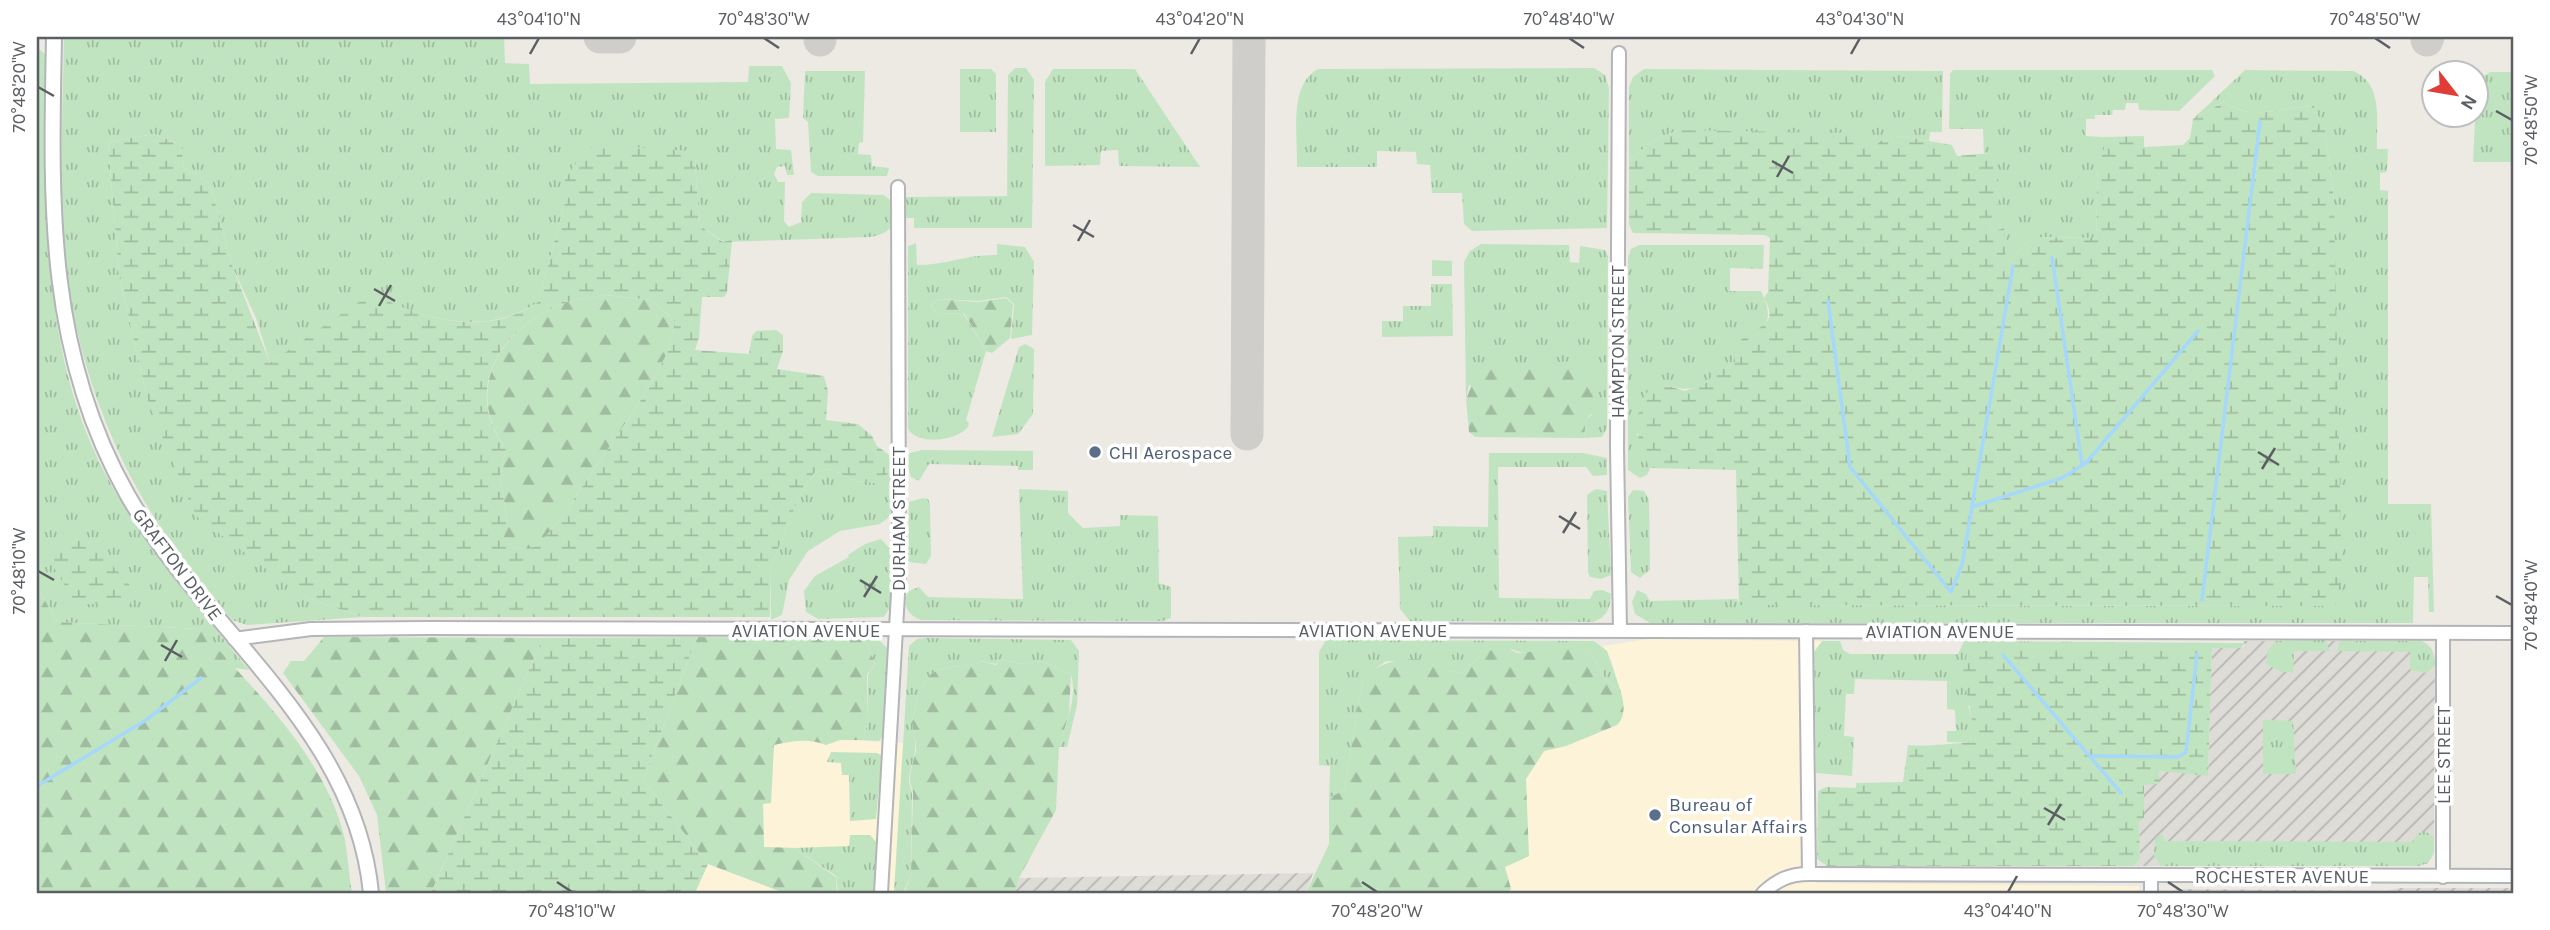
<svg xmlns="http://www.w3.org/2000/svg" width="2550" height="930" viewBox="0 0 2550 930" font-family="Karla,sans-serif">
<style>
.commercial{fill:#fcf3d8}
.industrial{fill:url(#industrial-furrows)}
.grass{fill:url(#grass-tufts)}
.forest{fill:url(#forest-firs)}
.wetland{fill:url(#wetland-marsh);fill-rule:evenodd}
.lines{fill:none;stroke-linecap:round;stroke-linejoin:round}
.stream{stroke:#a5d8fb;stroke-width:3.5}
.taxiway{stroke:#cfcecb;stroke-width:33}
.minor-casing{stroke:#b3b5b9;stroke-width:16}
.tertiary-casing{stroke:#b3b5b9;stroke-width:18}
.minor{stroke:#fff;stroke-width:12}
.tertiary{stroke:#fff;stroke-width:14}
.ticks{fill:none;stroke:#5b5f63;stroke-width:2.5}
.service-dot{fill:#5c6f8a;stroke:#fff;stroke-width:2.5}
.labels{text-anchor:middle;stroke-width:7;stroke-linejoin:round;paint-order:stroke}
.street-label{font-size:19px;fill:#5b5f63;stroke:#fff}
.service-label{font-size:19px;fill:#4e5e75;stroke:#fff;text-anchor:start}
.neatline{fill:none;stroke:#5b5f63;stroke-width:2.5}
.ticks-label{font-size:18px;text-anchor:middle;fill:#5b5f63}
</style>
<defs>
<pattern id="industrial-furrows" width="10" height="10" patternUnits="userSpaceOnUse" patternTransform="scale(1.75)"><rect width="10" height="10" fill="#dedcd7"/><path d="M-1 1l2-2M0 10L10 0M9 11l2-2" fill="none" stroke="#b7b6b2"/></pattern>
<pattern id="grass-tufts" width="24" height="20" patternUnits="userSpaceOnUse" patternTransform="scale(1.75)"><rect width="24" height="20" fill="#c1e4c0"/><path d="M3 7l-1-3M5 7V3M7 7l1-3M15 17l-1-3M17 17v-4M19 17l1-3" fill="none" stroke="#a0bca0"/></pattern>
<pattern id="forest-firs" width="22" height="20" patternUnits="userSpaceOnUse" patternTransform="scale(1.75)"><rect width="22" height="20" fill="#c1e4c0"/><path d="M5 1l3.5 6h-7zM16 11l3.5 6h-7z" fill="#a0bca0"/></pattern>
<pattern id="wetland-marsh" width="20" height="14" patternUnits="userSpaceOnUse" patternTransform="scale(1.75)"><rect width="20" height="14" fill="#c1e4c0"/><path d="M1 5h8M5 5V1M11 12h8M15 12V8" fill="none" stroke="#a0bca0"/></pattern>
</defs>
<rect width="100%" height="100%" fill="#edeae3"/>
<g class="commercial">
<polygon points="1649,639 1822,641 1814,652 1815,883 2139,886 2139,893 1507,893 1511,889 1505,867 1528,856 1526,779 1544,751 1566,746 1617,725 1623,702 1612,662 1603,646"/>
<polygon points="797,740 814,740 826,745 840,740 903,743 894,893 837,893 836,877 805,854 794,848 764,847 763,803 771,803 774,745"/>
<polygon points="708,864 777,890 784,893 695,893"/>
</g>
<g class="industrial">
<polygon points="2243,641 2422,641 2429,645 2435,656 2434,853 2427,864 2134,866 2140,859 2139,821 2144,818 2144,784 2158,771 2208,775 2212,647 2241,648 2245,646"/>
<polygon points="1313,873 1306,893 1015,893 1019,878"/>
<polygon points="2398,888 2513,888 2513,893 2168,893 2177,889 2387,891"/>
</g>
<g class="grass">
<path d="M 64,37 L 504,37 L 505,63 L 529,64 L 530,84 L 748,82 L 749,66 L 782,66 L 791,83 L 789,118 L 775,119 L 776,149 L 791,150 L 794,175 L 787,175 L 785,166 L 777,167 L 774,174 L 778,182 L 785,182 L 784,221 L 789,227 L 801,222 L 802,202 L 811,193 L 884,195 L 891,201 C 892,225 897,231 871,237 L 724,242 L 699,225 L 695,159 L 565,203 L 538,302 C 488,337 422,320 372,294 L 270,363 L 256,318 L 233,268 L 210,184 L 184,167 L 181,145 L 154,134 L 108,142 L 119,275 L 149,405 L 302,596 L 363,617 L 247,625 L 232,620 C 209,590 182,560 161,528 C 116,460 86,382 71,302 C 55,216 63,124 64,37 Z"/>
<path d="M 37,47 L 46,55 C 46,201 37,354 112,486 C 150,553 200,610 249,670 L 234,668 L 199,629 L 57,622 L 37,587 Z"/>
<polygon points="1015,68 1026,68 1034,80 1032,228 914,228 914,218 905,218 906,197 1007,196 1008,75"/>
<path d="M 1594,68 L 1605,75 L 1609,88 L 1607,228 L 1472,231 L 1464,224 L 1462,193 L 1432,193 L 1430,165 L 1417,164 L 1416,152 L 1377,151 L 1377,167 L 1297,167 C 1298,138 1288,84 1318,69 Z"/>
<polygon points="960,69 991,69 996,74 996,132 960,132"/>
<polygon points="1053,69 1135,69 1200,167 1119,166 1118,150 1101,151 1100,165 1045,166 1045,82"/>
<polygon points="1644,69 1943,71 1942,132 1930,132 1929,141 1899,136 1876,147 1678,130 1651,142 1629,161 1629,87 1633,77"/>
<path d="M 1953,70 L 2212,70 L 2215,76 L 2179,111 L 2139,110 L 2138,103 L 2126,103 L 2125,110 L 2113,110 L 2112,115 L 2095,115 L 2095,119 L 2086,119 L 2086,136 L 2104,137 L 2104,153 L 2098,159 L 2096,238 L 2034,237 L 2005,264 L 2004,229 L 1994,231 L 1989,223 C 2007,190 1997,185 1991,153 L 1984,153 L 1983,129 L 1949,129 L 1950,74 Z"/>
<path d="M 2245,70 L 2353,71 C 2384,84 2376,120 2377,149 L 2388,149 L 2387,172 L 2380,173 L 2380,190 L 2388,191 L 2388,504 L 2431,504 L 2434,612 L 2429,612 L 2428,577 L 2414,577 L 2413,623 L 1650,623 L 1635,614 L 1632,602 L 1637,590 L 1646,594 L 1650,601 L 1737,599 L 1740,605 L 2335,606 L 2334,200 L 2325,132 L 2314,106 C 2283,107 2252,122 2224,102 L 2193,119 Z"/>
<polygon points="805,71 865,71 863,142 859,143 858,154 871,155 872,166 889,168 887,176 818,176 811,172 808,122 803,118"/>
<polygon points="2490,72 2513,72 2513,162 2473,162 2477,80"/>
<path d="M 916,243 L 917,265 C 945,265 968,254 997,255 L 997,244 L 1025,247 L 1034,262 L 1032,335 L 1011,339 L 1014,304 L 1006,297 L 978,301 L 938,299 L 931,306 L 938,314 L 963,313 L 986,351 L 966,420 L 969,423 L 968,427 C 957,441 918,446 908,429 L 908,246 Z"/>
<polygon points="1481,244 1569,245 1570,262 1579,263 1580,246 1605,250 1608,256 1607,428 1602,437 1584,438 1586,419 1592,415 1469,385 1466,400 1464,262 1470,251"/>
<path d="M 1639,245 L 1764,245 L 1763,269 L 1730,268 L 1730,291 L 1761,291 C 1785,342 1740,319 1735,362 C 1707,381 1699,396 1665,385 L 1637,434 L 1650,468 L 1647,475 L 1640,478 L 1628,470 L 1628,258 L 1631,249 Z"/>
<polygon points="1432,260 1452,261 1452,276 1432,276"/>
<polygon points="1431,284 1452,284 1453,336 1382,337 1382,321 1403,321 1403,306 1431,306"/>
<polygon points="1025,344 1034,349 1033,414 1018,434 992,437 1019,347"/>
<polygon points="922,450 1033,451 1033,470 1018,470 1018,466 929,464 919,481 911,477 906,462 910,453"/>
<path d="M 1489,453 L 1583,453 L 1607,458 L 1607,475 L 1593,476 L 1586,467 L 1498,467 L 1499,598 L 1590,599 L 1594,591 L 1603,590 L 1611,594 C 1610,609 1607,617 1593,622 L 1410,621 L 1400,609 L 1398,537 L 1433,536 L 1433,526 L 1488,527 Z"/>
<polygon points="830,469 856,481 878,483 892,470 892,508 888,518 880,524 840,531 808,551 789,580 782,615 771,620 771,566 800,495 814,473"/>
<path d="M 1019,489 L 1068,491 L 1068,513 L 1083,528 L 1120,526 L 1120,515 L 1158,516 L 1159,583 L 1171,587 L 1171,618 L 1163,621 L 921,620 C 909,616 900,604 909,591 L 919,587 L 928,597 L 1023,599 Z"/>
<polygon points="1596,489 1607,491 1611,575 1601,579 1590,577 1588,572 1587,495"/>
<polygon points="1633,490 1644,491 1649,500 1650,570 1640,578 1631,572 1628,497"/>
<polygon points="923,498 928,499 930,504 931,556 926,564 908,562 909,502"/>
<polygon points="881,539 893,552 892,604 884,617 818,619 806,612 804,591 815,576 849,557 848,555 865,544"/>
<path d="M 926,638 L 1071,640 L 1079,651 L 1077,705 L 1067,747 L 1059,747 C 1065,725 1078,698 1071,675 L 1042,661 L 1020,664 L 1000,659 L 996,664 L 981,661 C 966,670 944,662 929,676 C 920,685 914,709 912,722 C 912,731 917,741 915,750 C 913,767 905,775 912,792 L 911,875 L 903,893 L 894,893 L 909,646 L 917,639 Z"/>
<polygon points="861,639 878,639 889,650 884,735 879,741 863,740 868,721 868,675 875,664 868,645"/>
<path d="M 1326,640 L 1594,641 L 1607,651 L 1621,692 L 1606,680 L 1590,651 C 1570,648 1524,658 1512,649 L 1481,655 L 1462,673 L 1446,671 L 1439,662 L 1386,661 L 1363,678 L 1344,790 L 1329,798 L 1330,766 L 1319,765 L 1319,652 Z"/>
<polygon points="2325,640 2330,651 2294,651 2293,672 2281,672 2266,664 2267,651 2276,641"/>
<polygon points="1822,641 1840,641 1843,650 1850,654 1958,654 1964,641 2245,643 2241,648 2185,648 1968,706 1975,726 1976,743 1947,742 1947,731 1956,731 1955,710 1947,709 1947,681 1855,679 1854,694 1846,694 1844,736 1854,737 1852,776 1816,773 1814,652"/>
<polygon points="2340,641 2422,641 2432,649 2435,665 2427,673 2410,670 2410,652 2337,651"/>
<polygon points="2263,720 2293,721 2296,774 2263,774"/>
<polygon points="831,752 877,753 882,756 876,819 850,821 849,775 842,775 841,763 827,762"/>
<path d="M 2425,831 L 2434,838 C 2434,852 2435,862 2419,866 L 2161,866 L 2154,856 L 2155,839 L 2163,833 L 2164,841 L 2413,842 L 2417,834 Z"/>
<polygon points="850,835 870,835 876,842 874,893 838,893 836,876 794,848 849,846"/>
</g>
<g class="forest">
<path d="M 604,295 L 652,300 L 675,322 L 667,354 L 641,400 L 557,524 L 535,548 L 514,549 L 503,538 L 507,518 L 500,477 L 506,449 C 463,390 499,329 562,304 C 574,299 590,298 604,295 Z"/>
<polygon points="1006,298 1013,304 1010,338 992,353 986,351 964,313 938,314 931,306 938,299 978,302"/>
<polygon points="1573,361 1596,379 1596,409 1586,419 1584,438 1475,437 1469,432 1466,400 1476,372 1490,367"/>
<path d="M 37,587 L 57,622 L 200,629 C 254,691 326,756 345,840 C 348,857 349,876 352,893 L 37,893 Z"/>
<polygon points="324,637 543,638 431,893 386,893 377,815 359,776 283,673 291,661 304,661"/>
<path d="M 697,637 L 861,639 L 868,645 L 875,664 L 867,675 L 868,721 L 863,740 L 840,740 L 826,745 C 808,738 793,741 774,745 L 771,803 L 763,804 L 764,847 L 794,848 L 836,877 L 837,893 L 784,893 L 708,864 L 643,780 Z"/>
<path d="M 1503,645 L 1517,653 L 1573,648 L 1590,651 L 1606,680 L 1621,692 C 1624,704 1626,716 1617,725 L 1566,746 L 1544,751 L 1526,779 L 1529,856 L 1505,867 L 1511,889 L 1507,893 L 1306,893 L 1329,844 L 1329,798 L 1344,790 L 1363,678 C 1384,658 1411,657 1439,661 L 1447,671 L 1462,673 L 1481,655 Z"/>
<path d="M 1000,659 L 1020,664 L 1042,661 L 1071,675 L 1069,714 L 1059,747 L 1056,810 L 1019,878 L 1015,893 L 904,893 L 911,875 L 913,792 C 906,775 913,766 916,750 C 917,741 912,731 912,722 C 914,709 920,685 929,676 C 944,662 966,670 981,661 L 996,665 Z"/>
</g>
<g class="wetland">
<path d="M 2224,102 C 2252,122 2283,107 2314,106 L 2325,131 L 2334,200 L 2341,541 L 2341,572 L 2335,606 L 1739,605 L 1736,470 L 1650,468 C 1636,442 1632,420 1646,393 L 1665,385 L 1685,391 L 1708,382 L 1715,369 L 1726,368 L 1735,362 C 1736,354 1735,346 1741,340 C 1754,326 1781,328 1764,298 L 1768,292 L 1770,238 L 1765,235 L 1633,233 L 1629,225 L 1629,161 L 1651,142 L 1678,130 L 1857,133 L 1870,139 L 1876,147 L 1880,141 L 1899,136 L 1952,145 L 1957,156 L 1991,153 C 1998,187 2008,188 1989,223 L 1994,231 L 2004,228 L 2006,263 L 2034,237 L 2096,238 L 2098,159 L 2104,153 L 2104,137 L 2144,136 L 2144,147 L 2183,145 L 2190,138 L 2193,119 Z"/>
<path d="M 154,134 L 181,145 L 184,167 L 210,184 L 233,268 L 270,363 L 372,293 C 422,320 489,338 538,302 L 565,203 L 560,191 C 569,171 578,157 596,144 L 689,151 L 695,159 L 699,225 L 723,242 L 732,240 L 727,293 L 724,297 L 702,297 L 699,338 L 695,350 L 749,354 L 752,336 L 756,331 L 776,330 L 783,335 L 783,351 L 777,369 L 824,376 L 828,391 L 826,420 L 858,424 L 872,436 L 877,446 L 891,456 L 892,470 L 878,483 L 856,481 L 830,469 L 814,473 L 800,495 L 771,566 L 770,617 L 363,617 L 302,596 L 195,515 L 149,405 L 119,275 L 108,142 ZM 604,295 L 652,300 L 675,322 L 667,354 L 641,400 L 557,524 L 535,547 L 514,549 L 504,538 L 507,518 L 500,477 L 506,449 C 462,390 499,329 562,304 C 574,299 590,298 604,295 Z"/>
<polygon points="87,537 129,584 131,604 76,604 47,556"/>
<polygon points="697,637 643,780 708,864 695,893 431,893 543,638"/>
<path d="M 2212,647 L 2208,776 L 2159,771 L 2159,784 L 2144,785 L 2144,818 L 2139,822 L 2140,859 L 2134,866 L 1827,866 L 1817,859 L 1818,791 L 1826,787 L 1856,788 L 1856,783 L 1903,782 L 1908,745 C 1928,747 1954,743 1976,742 L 1963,672 L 1968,650 Z"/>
</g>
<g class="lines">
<g class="stream">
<polyline points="2052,257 2082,465"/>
<polyline points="1828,301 1850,467 1951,592 1962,565 2013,266"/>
<polyline points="1972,507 2062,478 2086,463 2198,331"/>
<polyline points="2202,600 2260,121"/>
<polyline points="2003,655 2121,793"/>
<polyline points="2090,756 2178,757 2186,752 2197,654"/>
<polyline points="37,786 146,720 201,678"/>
</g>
<g class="taxiway">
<polyline points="600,37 620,37"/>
<polyline points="2427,37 2427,40 2428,37"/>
<polyline points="820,40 820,37"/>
<polyline points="1247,434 1249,37"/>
</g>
<g class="minor-casing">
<g id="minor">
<polyline points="1619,53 1617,447 1620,630"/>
<polyline points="1806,631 1809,874"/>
<polyline points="2443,633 2443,877"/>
<polyline points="234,639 311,629 428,628 2513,633"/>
<polyline points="2151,876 2151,893"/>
<polyline points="881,893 899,576 898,187"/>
<path d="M 1763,893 C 1777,880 1789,874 1809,874 L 2513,876"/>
</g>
</g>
<g class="tertiary-casing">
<path id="tertiary" d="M 54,37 C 51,197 45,349 127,494 C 205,632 355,727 371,893"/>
</g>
<use href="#minor" class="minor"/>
<use href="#tertiary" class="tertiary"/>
</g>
<path class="ticks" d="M 764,38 L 779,48M 1569,38 L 1584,48M 2375,38 L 2390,48M 530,54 L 539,38M 1191,54 L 1200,38M 1851,54 L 1860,38M 38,87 L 54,96M 2496,111 L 2512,120M 1772,161 L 1793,173M 1777,177 L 1789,156M 1073,225 L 1094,237M 1078,241 L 1090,220M 374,289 L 395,301M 379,306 L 391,285M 2258,452 L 2279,465M 2262,469 L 2275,448M 1559,516 L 1580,529M 1563,533 L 1576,512M 38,571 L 54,580M 860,580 L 881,593M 2496,596 L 2512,605M 864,597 L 877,576M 161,645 L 182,657M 165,661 L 177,640M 2044,808 L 2065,820M 2048,825 L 2061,804M 557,882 L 572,892M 1362,882 L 1377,892M 2168,882 L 2183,892M 2008,892 L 2017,876"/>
<g class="service-dot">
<circle cx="1095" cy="452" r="7"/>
<circle cx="1655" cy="815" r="7"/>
</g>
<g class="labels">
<g class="street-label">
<text transform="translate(1617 342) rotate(-90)" y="7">HAMPTON STREET</text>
<text transform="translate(898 519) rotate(-90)" y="7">DURHAM STREET</text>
<text transform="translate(178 564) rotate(53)" y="7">GRAFTON DRIVE</text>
<text x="806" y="637">AVIATION AVENUE</text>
<text x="1373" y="637">AVIATION AVENUE</text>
<text x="1940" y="638">AVIATION AVENUE</text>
<text transform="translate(2443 755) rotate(-90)" y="7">LEE STREET</text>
<text x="2282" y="883">ROCHESTER AVENUE</text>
</g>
<g class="service-label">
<text x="1109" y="459">CHI Aerospace</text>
<text x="1669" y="811">Bureau of<tspan x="1669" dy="22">Consular Affairs</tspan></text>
</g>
</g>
<rect width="2550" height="930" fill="none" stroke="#ffffff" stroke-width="77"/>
<g transform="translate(2455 94) rotate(121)"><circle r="33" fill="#ffffff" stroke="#bdbfc1" stroke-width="2"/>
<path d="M0-5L12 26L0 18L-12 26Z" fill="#e13c35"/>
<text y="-10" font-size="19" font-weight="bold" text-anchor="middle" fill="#5b5f63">N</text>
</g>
<rect x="38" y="38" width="2474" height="854" class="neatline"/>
<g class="ticks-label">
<text x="539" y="25">43°04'10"N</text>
<text x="764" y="25">70°48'30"W</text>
<text x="1200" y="25">43°04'20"N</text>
<text x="1569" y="25">70°48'40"W</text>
<text x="1860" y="25">43°04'30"N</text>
<text x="2375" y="25">70°48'50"W</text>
<text transform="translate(19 87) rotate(-90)" y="6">70°48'20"W</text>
<text transform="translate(2531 120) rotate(-90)" y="6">70°48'50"W</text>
<text transform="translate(19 571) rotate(-90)" y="6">70°48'10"W</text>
<text transform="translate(2531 605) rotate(-90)" y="6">70°48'40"W</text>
<text x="572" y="917">70°48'10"W</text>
<text x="1377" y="917">70°48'20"W</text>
<text x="2008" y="917">43°04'40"N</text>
<text x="2183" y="917">70°48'30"W</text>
</g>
</svg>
